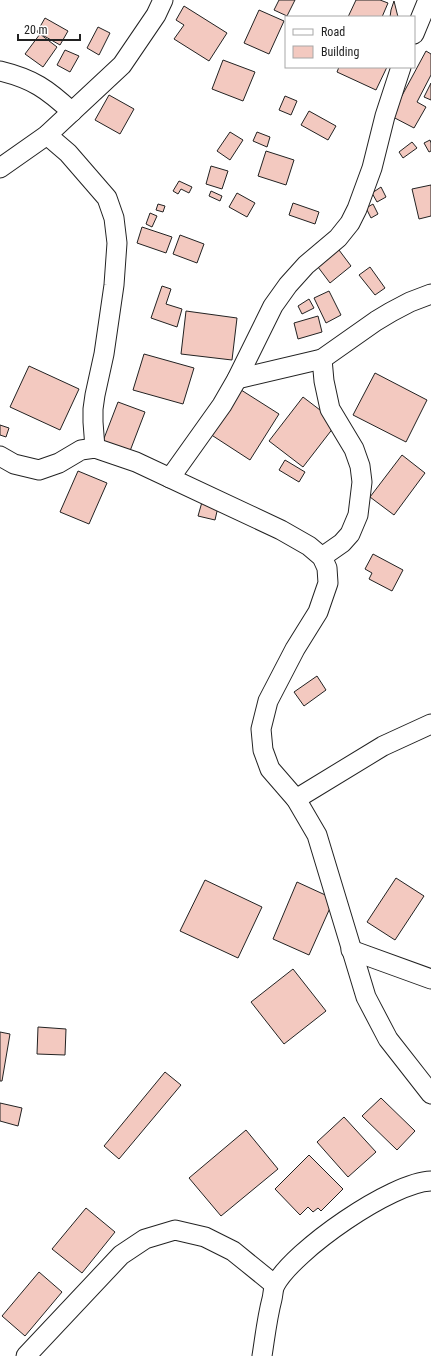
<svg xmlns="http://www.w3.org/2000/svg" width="431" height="1356" viewBox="0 0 431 1356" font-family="'Roboto Condensed',sans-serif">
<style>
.building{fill:#f3c9c0;stroke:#222}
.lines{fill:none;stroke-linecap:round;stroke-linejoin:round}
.street-casing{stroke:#222;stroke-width:21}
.street{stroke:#fff;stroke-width:19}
</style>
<rect width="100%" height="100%" fill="#fff"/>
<g class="building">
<polygon points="279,0 295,0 287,16 274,10"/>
<polygon points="356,0 380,0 388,3 382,17 348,17"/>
<polygon points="394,1 398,17 390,17 391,10"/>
<polygon points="184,6 227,33 209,61 174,39 184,25 176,20"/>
<polygon points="259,10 284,21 269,54 244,43"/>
<polygon points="45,18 68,31 60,45 37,32"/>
<polygon points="98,27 110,33 99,55 87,48"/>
<polygon points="40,34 57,47 43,67 25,54"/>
<polygon points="65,50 79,56 70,72 57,65"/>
<polygon points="426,51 431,54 431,75 417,102 426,107 414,128 391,116"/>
<polygon points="223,60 255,72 243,101 212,89"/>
<polygon points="339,67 387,67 376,90 337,72"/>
<polygon points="431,83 431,100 424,97"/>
<polygon points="109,95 134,109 120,134 95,120"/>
<polygon points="285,96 297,101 291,115 279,110"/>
<polygon points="309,111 336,126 328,140 301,125"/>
<polygon points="230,132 243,140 230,160 217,151"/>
<polygon points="257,132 270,137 267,147 253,141"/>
<polygon points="430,140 431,143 431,151 429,152 424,143"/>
<polygon points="412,142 417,148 403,158 399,152"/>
<polygon points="266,151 294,160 286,185 258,176"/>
<polygon points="211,166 228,171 222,189 206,184"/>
<polygon points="179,181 192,187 189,193 181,189 178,194 173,191"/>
<polygon points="431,185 431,216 419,219 412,189"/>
<polygon points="381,187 386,197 377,202 372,193"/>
<polygon points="211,191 222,196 220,201 209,196"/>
<polygon points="237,193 255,203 247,217 229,207"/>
<polygon points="293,203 319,212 315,224 289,215"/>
<polygon points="158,204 165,206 163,212 156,210"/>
<polygon points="373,204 378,214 371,218 366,208"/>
<polygon points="150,213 157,216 152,227 146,224"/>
<polygon points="142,227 172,237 166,253 137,243"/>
<polygon points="180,235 204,244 197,263 173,254"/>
<polygon points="336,246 351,266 330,283 315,263"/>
<polygon points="370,267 385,288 375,295 359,275"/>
<polygon points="162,286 171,289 166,304 182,309 177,327 151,318"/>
<polygon points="329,291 341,315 326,323 314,298"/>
<polygon points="309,299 314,308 302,314 298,306"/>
<polygon points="186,311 237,318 232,360 181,354"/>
<polygon points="318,316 322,332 298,339 294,323"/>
<polygon points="144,354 194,368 183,404 133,390"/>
<polygon points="29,366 79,389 60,430 10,407"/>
<polygon points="375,373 427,400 406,442 353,415"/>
<polygon points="238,388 279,414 250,460 210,434"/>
<polygon points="303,397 337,423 303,467 269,441"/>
<polygon points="118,402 145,412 130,451 103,441"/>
<polygon points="0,425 9,428 6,437 0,435"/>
<polygon points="402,455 425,473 394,515 370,497"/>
<polygon points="285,460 305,472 299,482 279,470"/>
<polygon points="78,471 107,483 89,524 60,512"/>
<polygon points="202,502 218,507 215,520 198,516"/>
<polygon points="373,554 403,570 392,591 369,579 372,573 365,569"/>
<polygon points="317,676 326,690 304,706 294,692"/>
<polygon points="396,878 424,896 395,940 367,922"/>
<polygon points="205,880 262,907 238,958 180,931"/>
<polygon points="297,882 334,899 309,955 273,939"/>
<polygon points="293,969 326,1011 284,1044 251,1002"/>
<polygon points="38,1027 66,1029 65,1055 37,1054"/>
<polygon points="0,1032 10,1034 2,1081 0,1081"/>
<polygon points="165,1072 181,1085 119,1159 104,1146"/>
<polygon points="381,1098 415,1131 397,1150 362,1116"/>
<polygon points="0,1103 22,1108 18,1126 0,1121"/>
<polygon points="344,1117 376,1152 348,1177 317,1142"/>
<polygon points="246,1130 278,1169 221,1216 189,1178"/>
<polygon points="309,1155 343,1189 321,1211 318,1208 313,1212 308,1207 300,1215 275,1189"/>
<polygon points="86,1208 115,1232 82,1273 52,1249"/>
<polygon points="39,1272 62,1292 25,1336 2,1316"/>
</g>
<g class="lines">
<g class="street-casing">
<g id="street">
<polyline points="414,34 428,0"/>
<path d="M 0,71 C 33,79 47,89 72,112"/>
<polyline points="47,135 68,153 107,198 114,218 117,243 114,285 104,354 95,395 93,409 93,422 95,448"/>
<polyline points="0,168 47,135 122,65 156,15 163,0"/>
<polyline points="237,379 322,359 376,321 391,312 410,302 431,294"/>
<polyline points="0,456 14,464 39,470 59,463 81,450 95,448 136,462 281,530 309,546 322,557 327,568 328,583 318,612 295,649 268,701 261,729 263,750 270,769 296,799 317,835 366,997 388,1039 431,1094"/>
<polyline points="170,478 222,405 237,379 273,306 288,285 306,265 338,238 350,223 357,209 372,168 385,116 401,67"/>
<polyline points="322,557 342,543 350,534 358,515 362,482 360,466 354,449 330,409 324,381 322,359"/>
<polyline points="296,799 383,746 431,724"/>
<polyline points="351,950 431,979"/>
<polyline points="26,1356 121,1255 145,1239 175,1230 205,1237 233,1251 275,1285"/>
<path d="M 262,1356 C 265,1337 267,1318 272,1299 C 273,1295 273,1289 275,1285 C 294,1250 392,1182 431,1181"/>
</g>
</g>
<use href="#street" class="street"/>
</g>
<rect x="285" y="16" width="130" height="52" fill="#ffffff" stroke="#a7a7a7"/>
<rect x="293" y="29" width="20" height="6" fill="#ffffff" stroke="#a7a7a7"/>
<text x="321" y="36" font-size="12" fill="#222222">Road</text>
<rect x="293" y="46" width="20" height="12" fill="#f3c9c0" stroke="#a7a7a7"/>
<text x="321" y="56" font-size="12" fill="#222222">Building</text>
<path d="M18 34v6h62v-6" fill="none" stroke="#222222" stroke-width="2"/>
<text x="24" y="34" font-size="12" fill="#222222" stroke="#ffffff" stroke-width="3" paint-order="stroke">20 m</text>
</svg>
